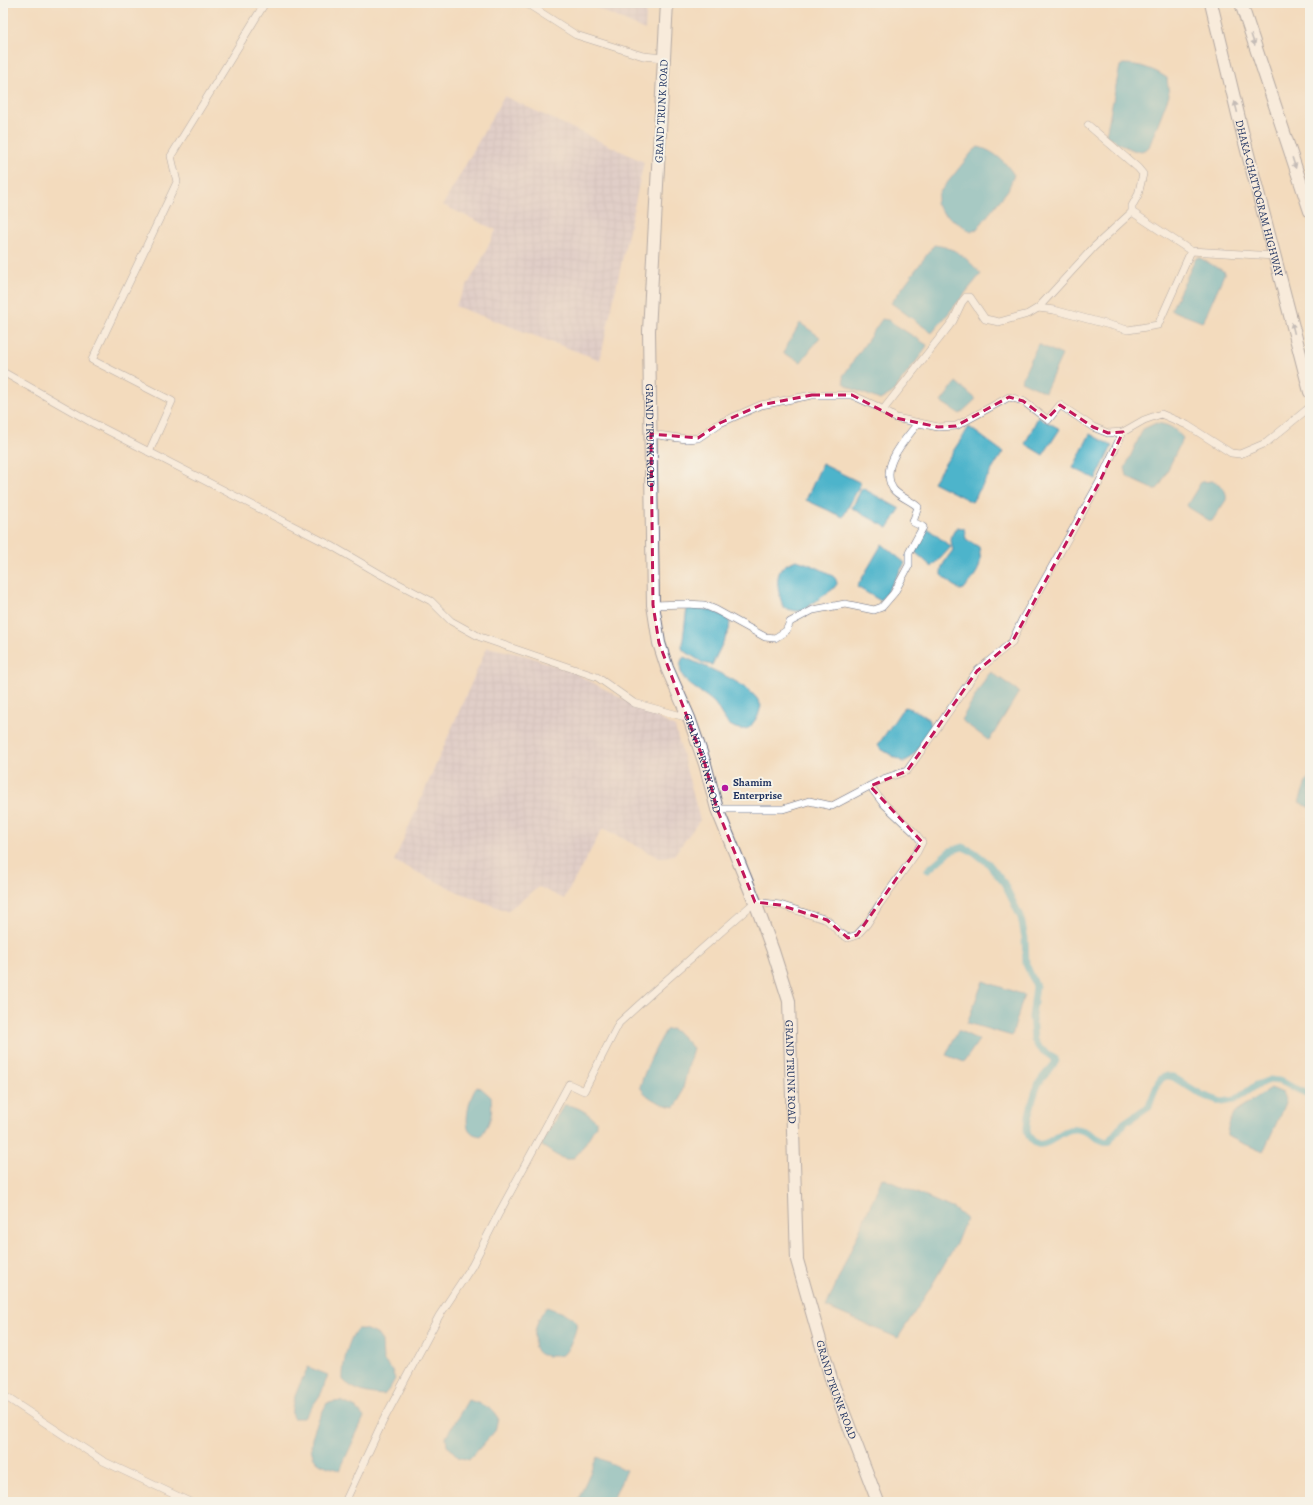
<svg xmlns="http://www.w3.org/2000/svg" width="1313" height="1505" viewBox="0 0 1313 1505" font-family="Alegreya,serif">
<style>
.industrial{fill:url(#industrial-grid)}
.water{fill:#4db4cb;stroke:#347294}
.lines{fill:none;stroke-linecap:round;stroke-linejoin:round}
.canal{stroke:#4db4cb;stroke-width:7}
.street-casing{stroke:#676b7f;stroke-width:8}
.highway-casing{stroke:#676b7f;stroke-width:14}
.street{stroke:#fff;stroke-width:7}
.highway{stroke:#fff;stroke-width:12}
.oneway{fill:#8d97ae}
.marked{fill:none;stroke:#c2185b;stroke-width:3;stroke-dasharray:8 5;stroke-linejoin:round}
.poi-dot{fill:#b5179e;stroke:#f7f3e8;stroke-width:1.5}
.labels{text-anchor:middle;stroke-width:4;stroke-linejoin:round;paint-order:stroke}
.street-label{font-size:11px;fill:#1b2f5e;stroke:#f7f3e8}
.poi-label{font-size:11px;font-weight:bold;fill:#1b2f5e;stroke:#f7f3e8;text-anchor:start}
</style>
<defs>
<pattern id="industrial-grid" width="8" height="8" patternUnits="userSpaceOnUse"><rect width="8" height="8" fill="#cbbfd4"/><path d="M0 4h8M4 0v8" fill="none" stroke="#aea4b8"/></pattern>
</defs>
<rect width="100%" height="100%" fill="#f7f3e8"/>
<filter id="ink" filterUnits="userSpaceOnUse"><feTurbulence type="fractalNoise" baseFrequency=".025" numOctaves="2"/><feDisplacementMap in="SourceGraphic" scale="8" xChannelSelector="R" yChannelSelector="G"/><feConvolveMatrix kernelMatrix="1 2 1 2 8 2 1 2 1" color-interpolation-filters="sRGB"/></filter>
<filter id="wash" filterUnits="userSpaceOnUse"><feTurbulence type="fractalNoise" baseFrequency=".012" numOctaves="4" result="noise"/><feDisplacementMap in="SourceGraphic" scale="16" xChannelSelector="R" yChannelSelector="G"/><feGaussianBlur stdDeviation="0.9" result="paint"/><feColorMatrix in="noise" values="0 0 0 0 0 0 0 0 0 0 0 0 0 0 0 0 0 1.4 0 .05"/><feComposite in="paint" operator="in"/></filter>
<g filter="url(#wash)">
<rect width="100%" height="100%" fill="#f3dbbd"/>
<g class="industrial">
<polygon points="585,3 647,3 645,30"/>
<polygon points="504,96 644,162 600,360 455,306 479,265 496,230 443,205"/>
<polygon points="487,647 528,656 573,672 675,727 700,820 674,855 659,858 603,828 564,899 539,887 507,911 458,892 394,861"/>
</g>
<g class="water">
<path d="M 1123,64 C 1139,64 1154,69 1167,78 L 1169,95 L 1149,147 C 1146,149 1143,151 1140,151 C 1131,152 1114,140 1106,135 L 1120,66 Z"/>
<path d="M 978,147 C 993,150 1006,162 1014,175 L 1008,190 L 977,229 L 971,232 L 943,213 L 936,204 L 939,193 L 972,152 Z"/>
<path d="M 934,245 C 958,248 965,257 981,274 L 932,333 L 891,303 Z"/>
<polygon points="1196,258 1200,258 1225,272 1204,320 1202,322 1171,310"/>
<polygon points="882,319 888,320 927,345 924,351 892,393 880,400 853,389 844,383 843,376"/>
<polygon points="800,323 820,337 801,362 783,353"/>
<polygon points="1038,344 1062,355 1045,392 1021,381"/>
<polygon points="956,382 976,399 960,414 941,402"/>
<polygon points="1038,417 1060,429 1043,455 1025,444"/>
<path d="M 1156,423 C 1170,425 1173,427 1183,438 L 1160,486 L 1157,489 L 1153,489 L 1131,479 L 1127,476 L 1125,468 L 1143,429 Z"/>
<polygon points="969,427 1003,452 972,502 933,482"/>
<polygon points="1090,434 1112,446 1096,479 1073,468"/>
<polygon points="822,464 861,483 843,517 806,500"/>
<path d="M 1213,481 C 1221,486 1228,490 1226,500 L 1212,521 L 1210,521 L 1188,507 L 1187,505 L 1201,482 Z"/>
<polygon points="862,488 900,509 888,528 852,508"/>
<path d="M 957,527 L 964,528 L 966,539 L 979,547 C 983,568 977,573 964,589 L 960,590 L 941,575 C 940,566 948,557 953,550 C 950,540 950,536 957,527 Z"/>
<polygon points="927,528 951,547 932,567 915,552"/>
<polygon points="882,544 905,563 881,601 857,587"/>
<path d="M 796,560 C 804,562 830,572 835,578 C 836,580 837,582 837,584 L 833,589 L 802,611 L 796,611 L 784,608 C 779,597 773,574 784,566 C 788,563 792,562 796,560 Z"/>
<path d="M 688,607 C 703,608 720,610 730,622 L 729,630 L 712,665 L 703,663 L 683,650 L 682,647 L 687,608 Z"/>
<path d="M 684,657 C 704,667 754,684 761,706 L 758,716 L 750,727 C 744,731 736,729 730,725 C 726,723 719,710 716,705 C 704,690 673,683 682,659 Z"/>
<polygon points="991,672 1017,690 1019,692 991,738 988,740 961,720 987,676"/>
<path d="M 905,707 C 916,711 933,716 931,730 C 923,740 915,758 903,762 L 881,749 L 878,745 L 901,711 Z"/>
<polygon points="1307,779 1310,779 1310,808 1299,802"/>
<polygon points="983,981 1024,995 1012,1036 967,1023"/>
<path d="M 671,1029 L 679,1033 L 693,1048 L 680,1100 L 675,1107 C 662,1105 647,1099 640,1087 C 646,1066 655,1049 666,1030 Z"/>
<polygon points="958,1030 979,1040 964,1062 946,1055"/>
<path d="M 477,1087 L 481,1088 L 491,1097 C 493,1115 491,1121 481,1136 C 477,1135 473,1135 470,1131 C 463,1124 470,1094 477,1087 Z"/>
<path d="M 1271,1088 L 1283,1093 L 1286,1100 L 1277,1122 L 1263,1152 L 1227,1136 C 1226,1129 1232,1117 1236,1111 Z"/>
<path d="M 564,1105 C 576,1105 587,1112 596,1121 L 596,1126 C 591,1133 579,1157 571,1159 C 562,1161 550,1151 542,1146 L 543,1140 Z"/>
<polygon points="882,1178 954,1209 966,1219 956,1244 929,1290 898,1338 826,1307"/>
<path d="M 547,1307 C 556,1311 569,1313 575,1320 C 580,1326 569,1349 564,1354 C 561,1356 556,1356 552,1356 C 534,1357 533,1346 535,1332 C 536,1325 541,1311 547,1307 Z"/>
<path d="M 357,1329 L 364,1329 L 377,1334 L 382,1341 L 383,1360 L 392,1370 L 395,1379 L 390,1388 L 384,1395 C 368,1394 354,1391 343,1380 C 342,1366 348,1339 357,1329 Z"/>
<path d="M 308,1367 L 328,1375 L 321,1394 L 304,1418 L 293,1418 C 287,1407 303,1378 308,1367 Z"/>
<path d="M 468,1400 C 479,1403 493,1407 498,1418 L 495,1431 L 469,1460 L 458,1457 L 447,1445 L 446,1437 Z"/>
<path d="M 341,1401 L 356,1408 L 364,1417 L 340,1470 C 333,1468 322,1466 317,1461 C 302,1447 320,1417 327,1403 Z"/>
<polygon points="597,1457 626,1470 612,1502 577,1502"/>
</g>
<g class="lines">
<path class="canal" d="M 928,870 L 950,851 L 963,847 L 974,852 L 988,863 L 1004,883 L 1021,918 L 1025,938 L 1026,964 L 1036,986 L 1032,1017 L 1034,1040 L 1039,1048 L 1055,1059 L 1056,1061 C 1052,1069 1043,1075 1039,1083 C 1035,1091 1026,1121 1027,1130 C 1027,1135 1033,1143 1038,1144 C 1051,1146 1061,1129 1074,1129 C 1087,1128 1098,1142 1108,1142 L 1124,1123 L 1149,1106 L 1158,1083 L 1162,1078 L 1167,1076 L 1173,1077 L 1202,1095 L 1222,1102 L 1235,1100 L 1256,1085 L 1270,1080 L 1279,1081 L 1310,1095"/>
</g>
</g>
<g filter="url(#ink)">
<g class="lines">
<g class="street-casing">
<g id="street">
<polyline points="526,3 576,35 643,56 664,58"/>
<polyline points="1088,125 1138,168 1143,174 1138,195 1132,206 1132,212 1191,251"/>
<polyline points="1038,308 1094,247 1132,212"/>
<polyline points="3,372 91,422 332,546 380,574 431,601 451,621 480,637 597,677 634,703 689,718"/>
<polyline points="883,410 953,321 962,302 966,297 970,297 985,319 999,322 1028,314 1038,308 1054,310 1128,330 1158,325 1191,251 1275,256"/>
<polyline points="651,434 686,439 698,438 720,423 761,405 812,395 852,395 876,406 896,418 938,427 956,426 1009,397 1023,401 1048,420 1060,405 1093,427 1108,433 1123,432 1144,420 1161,414 1187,425 1231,453 1240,454 1266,443 1310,407"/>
<polyline points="149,452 172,401 92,360 177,182 171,156 265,3"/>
<path d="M 653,605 L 686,604 L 704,605 L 716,610 L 765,637 L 775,638 L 786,631 L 790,622 L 813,610 L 845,604 L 874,610 L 882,607 L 894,593 L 909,565 L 909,553 L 923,527 L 913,522 L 918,507 C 911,500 899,497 893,489 C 879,466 905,440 918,423"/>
<polyline points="717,809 783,809 809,801 832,806 883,779 907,771 977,671 1012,642 1022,620 1099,483 1123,432"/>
<polyline points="3,1395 103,1461 190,1502"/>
<polyline points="345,1502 383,1421 439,1316 472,1266 499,1213 569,1084 584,1091 619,1023 654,991 755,902 780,905 827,920 840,933 848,938 857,935 867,924 879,905 917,852 922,842 915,833 883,803 870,786"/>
</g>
</g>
<g class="highway-casing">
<g id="highway">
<path id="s1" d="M 667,3 L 649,331 L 653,605 L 659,643 L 667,668 L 689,718 L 705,764 L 717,809 L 755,902 L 773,951 L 789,1001 L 797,1260 L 832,1382 L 878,1502"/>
<path id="s2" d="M 1211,3 L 1243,135 L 1310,392"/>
<polyline points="1241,3 1310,211"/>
</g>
</g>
<use href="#street" class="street"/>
<use href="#highway" class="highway"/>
</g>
<defs><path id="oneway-solid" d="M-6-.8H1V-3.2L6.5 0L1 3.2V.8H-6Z"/></defs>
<g class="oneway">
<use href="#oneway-solid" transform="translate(1253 40) rotate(71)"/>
<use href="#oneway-solid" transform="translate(1236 107) rotate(-104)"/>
<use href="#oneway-solid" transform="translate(1294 163) rotate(72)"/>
<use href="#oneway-solid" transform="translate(1293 328) rotate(-104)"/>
</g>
</g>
<path d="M0 0H1313V1505H0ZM 812,395 L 852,395 L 896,418 L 938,427 L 956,426 L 1009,397 L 1023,401 L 1047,419 L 1060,405 L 1093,427 L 1108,433 L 1123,432 L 1099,483 L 1012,642 L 977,671 L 907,771 L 870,786 L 922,842 L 857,935 L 848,938 L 827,920 L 780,905 L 755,902 L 717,809 L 705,764 L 659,643 L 653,605 L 651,434 L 698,438 L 720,423 L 761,405 Z" fill="#f3dbbd" fill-opacity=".55" fill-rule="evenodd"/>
<path class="marked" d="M 812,395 L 852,395 L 896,418 L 938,427 L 956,426 L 1009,397 L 1023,401 L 1047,419 L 1060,405 L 1093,427 L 1108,433 L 1123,432 L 1099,483 L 1012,642 L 977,671 L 907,771 L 870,786 L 922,842 L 857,935 L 848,938 L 827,920 L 780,905 L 755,902 L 717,809 L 705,764 L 659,643 L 653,605 L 651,434 L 698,438 L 720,423 L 761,405 Z"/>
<circle class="poi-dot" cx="725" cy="788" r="4"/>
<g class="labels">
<g class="street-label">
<text transform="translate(661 111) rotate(-87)" y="4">GRAND TRUNK ROAD</text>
<text dy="4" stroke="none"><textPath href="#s2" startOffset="201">DHAKA-CHATTOGRAM HIGHWAY</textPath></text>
<text dy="4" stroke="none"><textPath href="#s1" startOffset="433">GRAND TRUNK ROAD</textPath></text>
<text dy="4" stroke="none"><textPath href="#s1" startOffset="769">GRAND TRUNK ROAD</textPath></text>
<text dy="4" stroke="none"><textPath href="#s1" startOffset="1093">GRAND TRUNK ROAD</textPath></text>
<text dy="4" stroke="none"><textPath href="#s1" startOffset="1417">GRAND TRUNK ROAD</textPath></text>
</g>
<g class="poi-label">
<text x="733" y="786">Shamim<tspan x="733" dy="13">Enterprise</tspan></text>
</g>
</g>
<rect width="1313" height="1505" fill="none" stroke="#f7f3e8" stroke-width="16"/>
</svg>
